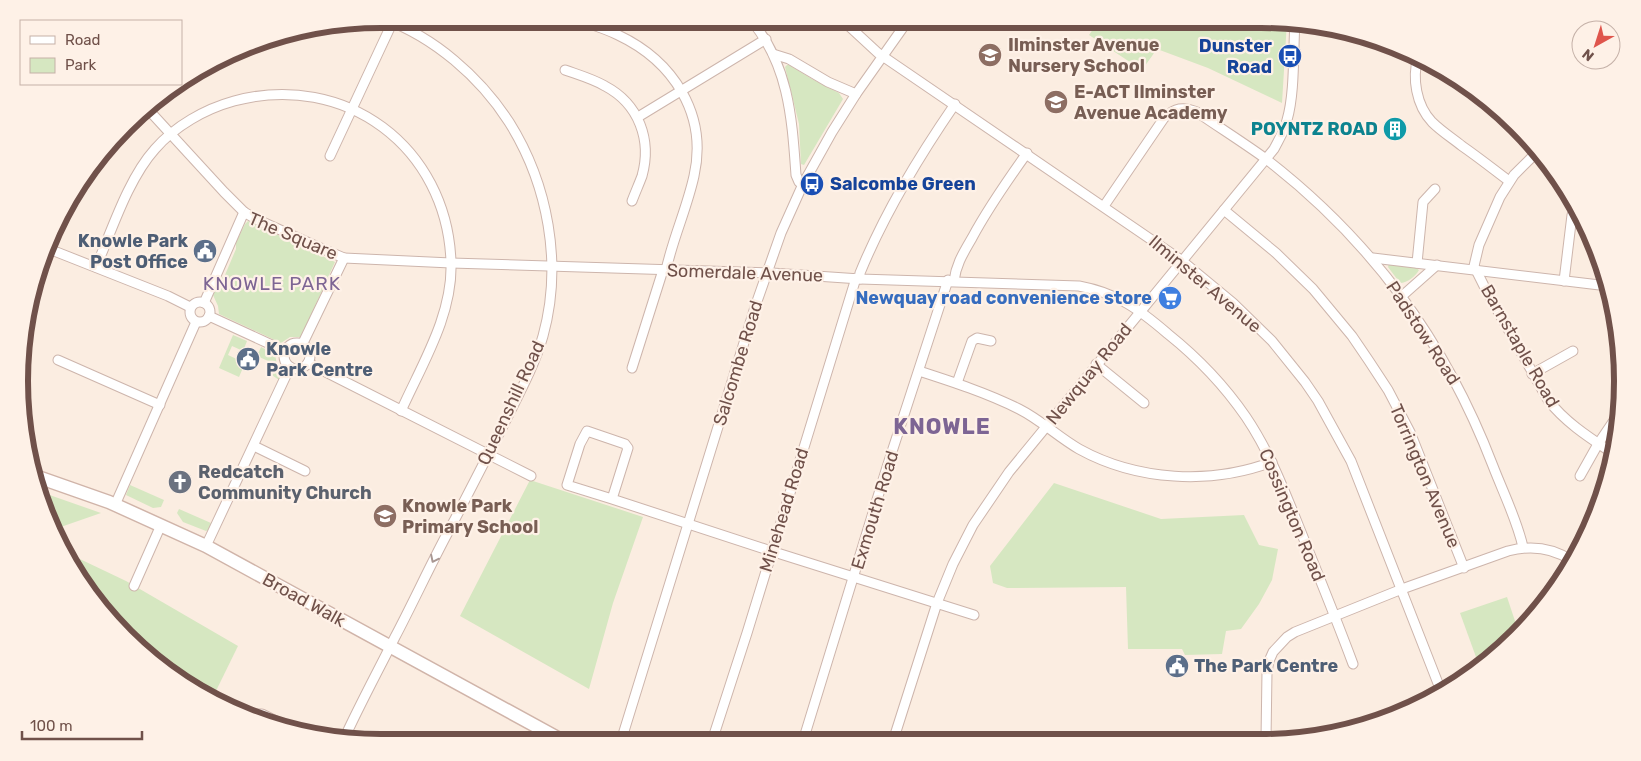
<svg xmlns="http://www.w3.org/2000/svg" width="1641" height="761" viewBox="0 0 1641 761" font-family="Rubik,sans-serif">
<style>
.green{fill:#d6e7c1}
.lines{fill:none;stroke-linecap:round;stroke-linejoin:round}
.street-casing{stroke:#cdb5ac;stroke-width:11}
.secondary-casing{stroke:#d0b4a9;stroke-width:15}
.street{stroke:#fff;stroke-width:9}
.secondary{stroke:#fff;stroke-width:12}
.oneway{stroke:#a99792}
.labels{text-anchor:middle;stroke-width:4.5;stroke-linejoin:round;paint-order:stroke}
.education-label{font-size:18px;font-weight:bold;fill:#785e54;stroke:#fef1e7;text-anchor:start}
.transit-label{font-size:18px;font-weight:bold;fill:#164399;stroke:#fef1e7;text-anchor:end}
.culture-label{font-size:18px;font-weight:bold;fill:#0d838f;stroke:#fef1e7;text-anchor:end}
.street-label{font-size:18px;fill:#70514a;stroke:#fef1e7}
.service-label{font-size:18px;font-weight:bold;fill:#4e5e75;stroke:#fef1e7;text-anchor:start}
.shop-label{font-size:18px;font-weight:bold;fill:#366cbe;stroke:#fef1e7;text-anchor:end}
.worship-label{font-size:18px;font-weight:bold;fill:#5b616d;stroke:#fef1e7;text-anchor:start}
.neighbourhood-label{font-size:19px;letter-spacing:1px;fill:#7d6594;stroke:#fef1e7}
.district-label{font-size:22px;font-weight:bold;letter-spacing:1px;fill:#7d6594;stroke:#fef1e7}
.rim{fill:none;stroke:#70514a;stroke-width:6}
</style>
<rect width="100%" height="100%" fill="#fbede1"/>
<g class="green">
<polygon points="1100,19 1261,19 1287,21 1282,103 1208,68 1157,49 1142,70 1089,35"/>
<polygon points="787,65 789,65 812,79 839,93 843,99 804,165 801,164 799,124 785,67"/>
<polygon points="248,221 335,262 301,337 290,337 281,343 219,314 218,306 213,295 220,279 225,275 236,249 236,242 245,224"/>
<path d="M 1389,263 L 1415,267 L 1419,270 C 1416,276 1407,283 1400,283 L 1388,267 Z"/>
<polygon points="233,335 247,341 243,351 232,346 228,355 245,363 239,377 219,368"/>
<polygon points="261,347 275,354 277,365 282,373 279,380 269,373 275,364 257,356"/>
<polygon points="530,480 643,517 613,603 589,689 460,616"/>
<polygon points="1054,483 1161,519 1244,515 1259,545 1278,549 1272,580 1259,604 1241,629 1226,631 1222,654 1185,655 1182,649 1128,649 1126,587 1007,588 993,583 990,566"/>
<polygon points="130,485 164,500 161,507 153,508 126,495"/>
<polygon points="41,492 101,513 55,529"/>
<polygon points="179,509 211,523 208,530 206,531 183,522 177,513"/>
<polygon points="63,551 126,581 238,646 213,697 142,653 67,561"/>
<polygon points="1507,597 1518,630 1480,668 1460,613"/>
</g>
<g class="lines">
<g class="street-casing">
<g id="street">
<path d="M 575,19 C 589,24 604,28 618,35 C 673,61 708,114 694,176 C 687,208 673,238 666,270"/>
<path d="M 750,19 C 789,64 792,119 796,175 L 799,182 L 803,184"/>
<polyline points="844,19 851,28 878,53 1181,260 1233,303 1272,341 1305,382 1318,401 1351,461 1441,691"/>
<polyline points="773,54 789,59 828,82 856,94"/>
<path d="M 1418,57 C 1412,78 1416,105 1432,122 C 1441,131 1452,138 1462,146 C 1478,157 1493,169 1509,181"/>
<path d="M 565,70 C 579,75 593,79 605,86 C 639,104 652,140 642,176 C 639,184 635,193 632,201"/>
<polyline points="145,106 224,192 244,212"/>
<polyline points="638,117 766,39"/>
<path d="M 1538,151 L 1514,175 L 1500,197 L 1479,245 L 1474,266 L 1486,290 L 1548,400 C 1566,423 1590,438 1614,454"/>
<polyline points="330,156 394,19"/>
<path d="M 1104,206 L 1164,118 C 1175,108 1183,106 1197,112 C 1220,128 1244,143 1266,159 C 1372,241 1445,341 1493,466 C 1503,492 1517,520 1523,547"/>
<polyline points="1224,210 1276,253 1313,289 1352,336 1369,361 1388,390 1410,432 1464,568"/>
<polyline points="49,249 168,296 190,307"/>
<path d="M 344,258 L 451,263 L 772,273 L 860,279 L 1079,286 C 1117,293 1139,309 1168,334 C 1198,358 1224,385 1246,417 C 1271,454 1286,495 1303,537 C 1320,579 1337,621 1353,664"/>
<polyline points="1373,258 1608,286"/>
<polyline points="1417,263 1423,202 1435,189"/>
<path d="M 96,267 C 112,230 128,179 155,149 C 175,126 205,109 234,101 C 345,71 447,147 451,262 C 453,315 422,364 401,411"/>
<path d="M 860,279 L 860,273 C 885,212 918,158 955,104"/>
<path d="M 954,281 C 956,264 964,252 972,238 C 988,208 1007,181 1027,153"/>
<polyline points="1564,281 1572,215"/>
<polyline points="1402,296 1437,265"/>
<circle cx="200" cy="312" r="10"/>
<polyline points="204,303 244,212 256,219 316,246 344,258 302,345"/>
<polyline points="209,316 285,351"/>
<circle cx="297" cy="356" r="13"/>
<polyline points="58,360 160,405"/>
<polyline points="308,363 531,476"/>
<polyline points="1096,364 1144,403"/>
<polyline points="632,368 663,270"/>
<path d="M 919,371 C 953,382 987,393 1019,409 C 1041,420 1058,437 1079,449 C 1137,481 1211,485 1272,462"/>
<polyline points="1532,374 1573,351"/>
<polyline points="957,383 972,341 977,338 991,341"/>
<polyline points="254,446 305,471"/>
<polyline points="1580,476 1598,444 1619,413"/>
<polyline points="612,499 567,485 580,444 587,431 625,444 628,448 612,499 771,551 974,615"/>
<polyline points="115,505 196,322"/>
<polyline points="206,546 290,367"/>
<polyline points="134,586 161,525"/>
<polyline points="1522,624 1525,623"/>
<polyline points="252,718 257,714 262,714 298,732"/>
<path d="M 344,739 C 360,704 378,671 395,637 C 415,599 433,559 454,521 C 472,486 490,451 508,416 C 521,390 535,364 543,336 C 563,264 548,184 509,122 C 480,77 434,37 384,19"/>
<path d="M 1266,739 L 1267,672 L 1269,661 L 1273,652 L 1287,637 L 1295,632 L 1402,589 L 1508,551 C 1531,545 1551,547 1571,560"/>
<polyline points="621,741 755,307 781,233 803,184 832,132 856,94 909,19"/>
<polyline points="712,741 747,633 856,278"/>
<polyline points="803,741 887,467 948,280"/>
<path d="M 893,741 L 937,603 L 953,564 L 973,525 L 1009,472 L 1274,149 C 1279,139 1285,130 1287,120 C 1295,93 1293,51 1295,22"/>
</g>
</g>
<g class="secondary-casing">
<polyline id="secondary" points="35,476 109,502 206,546 565,742"/>
</g>
<use href="#street" class="street"/>
<use href="#secondary" class="secondary"/>
</g>
<defs><path id="oneway-chevron" d="M-2-3.5L2.5 0L-2 3.5" fill="none" stroke-width="1.6" stroke-linecap="round" stroke-linejoin="round" transform="scale(1.25)"/></defs>
<use class="oneway" href="#oneway-chevron" transform="translate(434 559) rotate(116)"/>
<defs>
<g id="school-disc" transform="scale(1.25)"><circle r="9.5" fill="#8d6e63" stroke="#fef1e7"/><path d="M0-5L7-2L0 1L-7-2ZM-4 1L0 2.5L4 1V4Q0 6-4 4Z" fill="#fff"/></g>
<g id="bus-disc" transform="scale(1.25)"><circle r="9.5" fill="#1a4fb4" stroke="#fef1e7"/><path d="M-5-6H5V4H4V6H2V4H-2V6H-4V4H-5ZM-3.5-4V0h7V-4ZM-3.5 1.2v1.5H-2V1.2ZM2 1.2v1.5H3.5V1.2Z" fill="#fff"/></g>
<g id="building-disc" transform="scale(1.25)"><circle r="9.5" fill="#0f9aa8" stroke="#fef1e7"/><path d="M-4-6H4V6H1V3H-1V6H-4ZM-2.5-4.3h1.7v1.8h-1.7ZM.8-4.3h1.7v1.8H.8ZM-2.5-1h1.7V.8h-1.7ZM.8-1h1.7V.8H.8Z" fill="#fff"/></g>
<g id="civic-disc" transform="scale(1.25)"><circle r="9.5" fill="#5c6f8a" stroke="#fef1e7"/><path d="M-.6-6.5H3V-4.5H.6V-3L4-1V1h2V6H-6V1h2V-1L-.6-3ZM-1.2 2.5V6h2.4V2.5Z" fill="#fff"/></g>
<g id="supermarket-disc" transform="scale(1.25)"><circle r="9.5" fill="#3f7fe0" stroke="#fef1e7"/><path d="M-6-5.5h2.5l.6 2H6L4.5 2H-2.5L-4.4-4H-6ZM-1.5 3.2a1.3 1.3 0 1 0 .1 0ZM3 3.2a1.3 1.3 0 1 0 .1 0Z" fill="#fff"/></g>
<g id="church-disc" transform="scale(1.25)"><circle r="9.5" fill="#6b7280" stroke="#fef1e7"/><path d="M-1.2-6h2.4v3.5h3.3v2.4h-3.3V6h-2.4V-.1h-3.3v-2.4h3.3Z" fill="#fff"/></g>
</defs>
<g fill-rule="evenodd">
<use href="#school-disc" x="990" y="55"/>
<use href="#bus-disc" x="1290" y="56"/>
<use href="#school-disc" x="1056" y="102"/>
<use href="#building-disc" x="1395" y="129"/>
<use href="#bus-disc" x="812" y="184"/>
<use href="#civic-disc" x="205" y="251"/>
<use href="#supermarket-disc" x="1170" y="298"/>
<use href="#civic-disc" x="248" y="359"/>
<use href="#church-disc" x="180" y="482"/>
<use href="#school-disc" x="385" y="516"/>
<use href="#civic-disc" x="1177" y="666"/>
</g>
<g class="labels">
<g class="education-label">
<text x="1008" y="51">Ilminster Avenue<tspan x="1008" dy="21">Nursery School</tspan></text>
<text x="1074" y="98">E-ACT Ilminster<tspan x="1074" dy="21">Avenue Academy</tspan></text>
<text x="402" y="512">Knowle Park<tspan x="402" dy="21">Primary School</tspan></text>
</g>
<g class="transit-label">
<text x="1272" y="52">Dunster<tspan x="1272" dy="21">Road</tspan></text>
<text x="830" y="190" text-anchor="start">Salcombe Green</text>
</g>
<g class="culture-label">
<text x="1378" y="135">POYNTZ ROAD</text>
</g>
<g class="street-label">
<text transform="translate(293 236) rotate(23)" y="6">The Square</text>
<text transform="translate(745 273) rotate(2)" y="6">Somerdale Avenue</text>
<text transform="translate(1205 284) rotate(40)" y="6">Ilminster Avenue</text>
<text transform="translate(1423 333) rotate(57)" y="6">Padstow Road</text>
<text transform="translate(1520 346) rotate(60)" y="6">Barnstaple Road</text>
<text transform="translate(738 363) rotate(-73)" y="6">Salcombe Road</text>
<text transform="translate(1089 374) rotate(-51)" y="6">Newquay Road</text>
<text transform="translate(511 403) rotate(-65)" y="6">Queenshill Road</text>
<text transform="translate(1425 476) rotate(67)" y="6">Torrington Avenue</text>
<text transform="translate(784 510) rotate(-73)" y="6">Minehead Road</text>
<text transform="translate(875 510) rotate(-73)" y="6">Exmouth Road</text>
<text transform="translate(1292 515) rotate(67)" y="6">Cossington Road</text>
<text transform="translate(304 600) rotate(29)" y="6">Broad Walk</text>
</g>
<g class="service-label">
<text x="188" y="247" text-anchor="end">Knowle Park<tspan x="188" dy="21">Post Office</tspan></text>
<text x="266" y="355">Knowle<tspan x="266" dy="21">Park Centre</tspan></text>
<text x="1194" y="672">The Park Centre</text>
</g>
<g class="shop-label">
<text x="1152" y="304">Newquay road convenience store</text>
</g>
<g class="worship-label">
<text x="198" y="478">Redcatch<tspan x="198" dy="21">Community Church</tspan></text>
</g>
<g class="neighbourhood-label">
<text x="272" y="290">KNOWLE PARK</text>
</g>
<g class="district-label">
<text x="942" y="434">KNOWLE</text>
</g>
</g>
<path d="M0 0H1641V761H0ZM381 28H1261A353 353 0 0 1 1614 381V381A353 353 0 0 1 1261 734H381A353 353 0 0 1 28 381V381A353 353 0 0 1 381 28Z" fill="#fef1e7" fill-rule="evenodd"/>
<path class="rim" d="M381 28H1261A353 353 0 0 1 1614 381V381A353 353 0 0 1 1261 734H381A353 353 0 0 1 28 381V381A353 353 0 0 1 381 28Z"/>
<rect x="20" y="20" width="162" height="65" fill="#fef1e7" stroke="#c5b1a8"/>
<rect x="30" y="36" width="25" height="8" fill="#ffffff" stroke="#c5b1a8"/>
<text x="65" y="45" font-size="15" fill="#70514a">Road</text>
<rect x="30" y="58" width="25" height="15" fill="#d6e7c1" stroke="#c5b1a8"/>
<text x="65" y="70" font-size="15" fill="#70514a">Park</text>
<g transform="translate(1596 45) rotate(219)"><circle r="24" fill="#fef1e7" stroke="#c5b1a8"/>
<path d="M0-4L9 19L0 12L-9 19Z" fill="#df554c"/>
<text y="-8" font-size="14" font-weight="bold" text-anchor="middle" fill="#70514a">N</text>
</g>
<path d="M22 731v8h120v-8" fill="none" stroke="#70514a" stroke-width="2.5"/>
<text x="30" y="731" font-size="15" fill="#70514a" stroke="#fef1e7" stroke-width="4" paint-order="stroke">100 m</text>
</svg>
